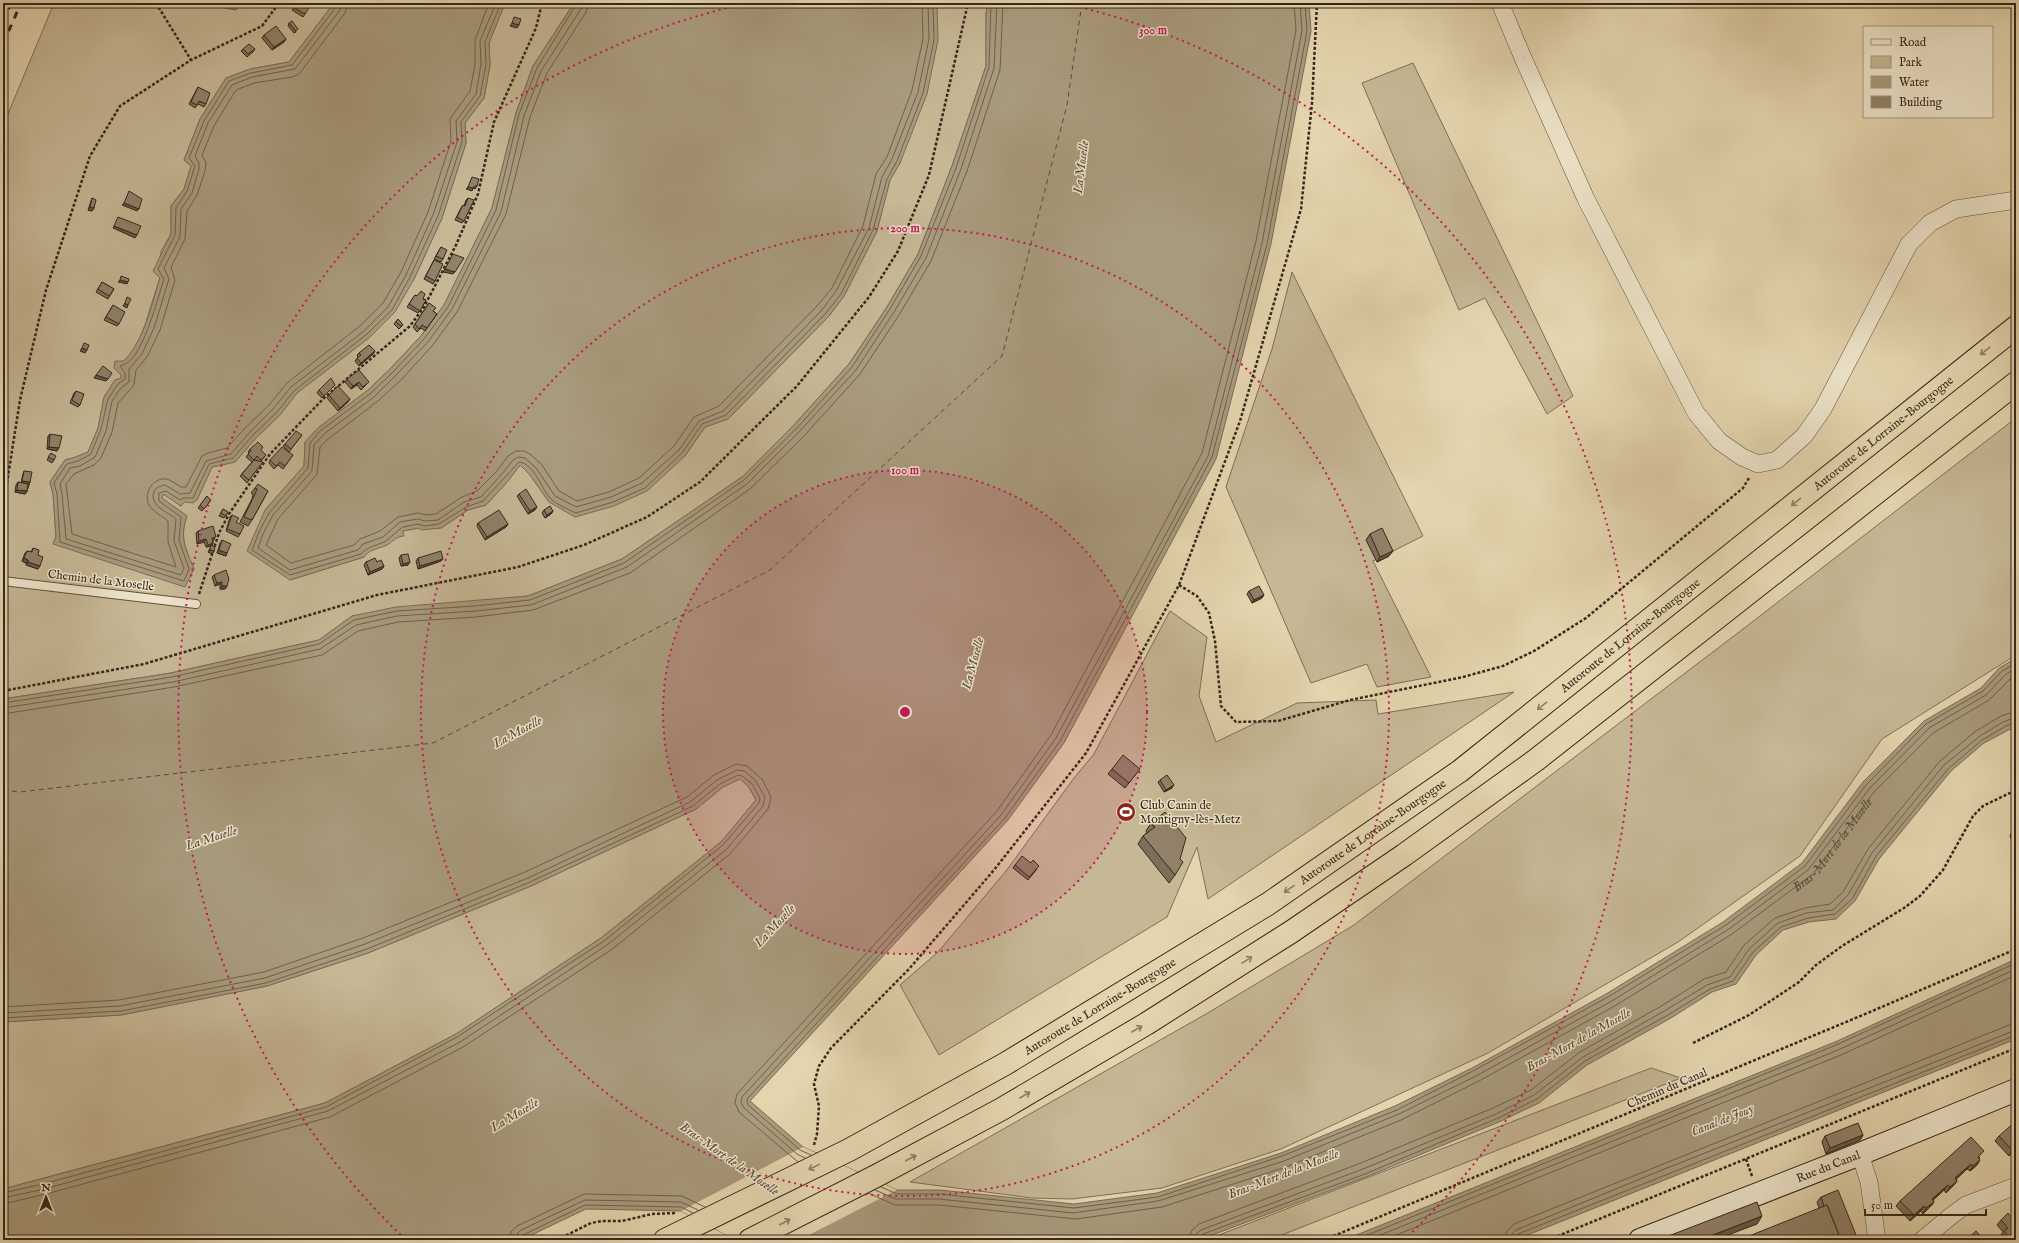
<svg xmlns="http://www.w3.org/2000/svg" width="2019" height="1243" viewBox="0 0 2019 1243" font-family="'IM FELL English',serif">
<style>
.green{fill:#c6b795;stroke:#7d6f58}
.water{fill:#a89a7c;stroke:#7a6c56}
.pier{fill:#e4d5ae}
.lines{fill:none;stroke-linecap:round;stroke-linejoin:round}
.shore{stroke:#6e604c;stroke-width:1}
.ferry{stroke:#574a39;stroke-width:1;stroke-dasharray:5 4;stroke-linecap:butt}
.lane-casing{stroke:#605240;stroke-width:10}
.street-casing{stroke:#605240;stroke-width:18}
.secondary-casing{stroke:#34271c;stroke-width:24}
.highway-casing{stroke:#34271c;stroke-width:24}
.path{stroke:#34271c;stroke-width:2.5;stroke-dasharray:3 2;stroke-linecap:butt}
.lane{stroke:#ede4ca;stroke-width:8}
.street{stroke:#ede4ca;stroke-width:17}
.secondary{stroke:#ede4ca;stroke-width:22}
.highway{stroke:#e4d5ae;stroke-width:22}
.rail{stroke:#34271c;stroke-width:3;stroke-dasharray:7 7;stroke-linecap:butt}
.wall{fill:#7c6f59;stroke:#34271c}
.shaded-wall{fill:#655a49;stroke:#34271c}
.building{fill:#908168;stroke:#34271c}
.oneway{stroke:#8c7e65}
.ring{fill:none;stroke:#c2185b;stroke-width:2;stroke-dasharray:2 4}
.labels{text-anchor:middle;stroke-width:3;stroke-linejoin:round;paint-order:stroke}
.street-label{font-size:12px;fill:#34271c;stroke:#ede4ca}
.poi-label{font-size:12px;fill:#34271c;stroke:#ede4ca;text-anchor:start}
.water-label{font-size:13px;font-style:italic;fill:#574a39;stroke:#ede4ca}
.centre{fill:#c2185b;stroke:#ede4ca;stroke-width:2}
.ring-label{font-size:12px;text-anchor:middle;font-weight:bold;fill:#c2185b;stroke:#ede4ca;stroke-width:3;stroke-linejoin:round;paint-order:stroke}
</style>
<rect width="100%" height="100%" fill="#e4d5ae"/>
<filter id="stains"><feTurbulence type="fractalNoise" baseFrequency=".005" numOctaves="4"/><feColorMatrix values="0 0 0 0 .2 0 0 0 0 .09 0 0 0 0 .02 0 0 0 .5 -.17"/></filter>
<radialGradient id="worn" r=".72"><stop offset=".6" stop-color="#630" stop-opacity="0"/><stop offset="1" stop-color="#630" stop-opacity=".3"/></radialGradient>
<g class="green">
<path d="M 54,3 L 208,3 L 210,5 L 236,10 L 241,3 L 334,3 L 289,62 L 250,69 L 226,78 L 200,119 L 184,160 L 191,166 L 184,189 L 171,206 L 171,234 L 161,251 L 160,277 L 145,325 L 135,349 L 124,361 L 121,379 L 115,380 L 104,397 L 98,428 L 88,452 L 76,457 L 65,460 L 50,482 L 53,494 L 56,537 L 53,543 L 194,569 C 186,549 179,538 187,516 L 162,498 L 163,494 L 181,506 L 185,502 L 197,500 L 212,467 L 235,462 L 256,438 L 280,415 L 297,393 L 370,337 L 414,279 L 442,218 L 466,143 L 465,123 L 484,98 L 490,65 L 489,43 L 505,3 L 574,3 L 533,66 L 516,113 L 492,208 L 444,305 L 421,336 L 390,369 L 368,390 L 318,428 L 305,442 L 304,466 L 265,510 L 290,580 L 364,557 L 367,552 L 388,544 L 403,531 L 419,528 L 441,528 L 468,510 L 486,505 L 508,481 L 520,465 L 530,475 L 549,502 L 685,456 L 705,427 L 728,419 L 829,316 L 844,296 L 877,231 L 890,180 L 900,163 L 937,5 L 936,3 L 988,3 L 986,14 L 986,66 L 952,166 L 918,254 L 887,307 L 849,364 L 793,426 L 742,477 L 622,559 L 528,596 L 352,616 L 319,640 L 171,673 L 3,699 L 3,126 Z"/>
<polygon points="1413,63 1573,396 1547,414 1485,298 1459,310 1362,83"/>
<polygon points="1292,272 1423,536 1373,561 1431,677 1377,687 1367,664 1311,683 1226,487 1272,349"/>
<polygon points="2016,418 2016,655 1882,739 1800,856 1678,942 1488,1053 1281,1149 1162,1188 1072,1199 1032,1198 910,1182 1206,1014 1354,925 1747,626"/>
<polygon points="1170,611 1207,637 1199,696 1216,742 1297,703 1376,700 1378,714 1514,692 1208,899 1197,847 1167,917 939,1055 900,985 938,952 1006,871 1074,778 1094,754"/>
<polygon points="740,778 749,787 756,800 721,842 601,938 456,1034 325,1103 3,1189 3,1022 121,1015 267,986 368,953 531,886 696,809 723,787"/>
<polygon points="1651,1068 1681,1078 1269,1240 1206,1240"/>
</g>
<g class="water">
<polygon points="208,3 241,3 236,10 210,5"/>
<path d="M 334,3 L 505,3 L 489,43 L 490,65 L 484,98 L 465,123 L 466,143 L 442,218 L 414,279 L 395,312 L 370,337 L 297,393 L 280,415 L 256,438 L 235,462 L 212,467 L 197,500 L 193,503 L 185,502 L 181,506 L 163,494 L 162,498 L 187,516 C 179,538 186,549 194,569 L 185,587 L 53,544 L 56,537 L 53,494 L 50,482 L 65,460 L 76,457 L 88,452 L 98,428 L 104,397 L 115,380 L 121,378 L 121,375 L 114,368 L 115,361 L 124,361 C 145,338 151,307 160,278 L 153,271 L 171,234 L 171,206 L 184,189 L 191,166 L 184,160 L 200,119 L 226,78 L 250,69 L 289,62 Z"/>
<path d="M 574,3 L 936,3 L 937,5 L 938,40 L 927,94 L 900,163 L 890,180 L 877,231 L 844,296 L 829,316 L 728,419 L 705,427 L 685,456 L 647,491 L 614,506 L 575,517 L 549,502 L 530,475 L 520,465 L 508,481 L 486,505 L 468,510 L 441,528 L 421,530 L 419,528 L 403,531 L 404,536 C 395,537 394,541 387,545 C 378,549 370,549 364,557 L 290,580 L 247,551 L 265,510 L 304,466 L 305,442 L 318,428 L 368,390 L 390,369 L 421,336 L 444,305 L 492,208 L 516,113 L 533,66 Z"/>
<polygon points="988,3 1309,3 1311,31 1271,244 1216,459 1064,743 1008,820 750,1101 803,1147 897,1190 940,1190 1074,1204 1157,1193 1281,1153 1395,1106 1472,1068 1606,994 1723,922 1802,863 1863,782 1924,721 1981,688 1999,668 2016,658 2016,726 1984,743 1951,771 1879,859 1855,901 1836,919 1809,922 1783,930 1756,955 1736,984 1712,992 1671,1018 1587,1065 1539,1103 1499,1122 1366,1177 1199,1240 736,1240 681,1211 586,1209 521,1240 3,1240 3,1189 325,1103 456,1034 601,938 721,842 756,800 749,787 740,779 723,787 696,809 531,886 368,953 267,986 121,1015 3,1022 3,699 171,673 319,640 352,616 396,607 528,596 622,559 742,477 793,426 849,364 887,307 918,254 952,166 986,66 986,14"/>
<polygon points="2016,959 2016,1039 1515,1240 1344,1240 1835,1042"/>
</g>
<polygon class="pier" points="803,1147 897,1190 799,1240 736,1240 681,1211"/>
<g class="lines">
<g class="shore">
<path d="M 337,3 L 336,7 L 292,65 L 251,73 L 229,81 L 204,121 L 189,158 L 195,166 L 187,191 L 176,208 L 175,235 L 158,269 L 164,279 C 158,297 143,357 125,364 C 124,365 121,365 120,366 L 125,373 L 125,379 L 118,384 L 108,399 L 101,429 L 91,454 L 78,461 L 67,464 L 54,483 L 57,494 L 60,542 L 184,581 L 189,569 L 179,540 L 181,517 L 159,501 L 159,493 L 166,491 L 180,500 L 184,498 L 193,498 L 209,464 L 233,458 L 253,435 L 277,412 L 294,391 L 367,334 L 392,310 L 410,277 L 438,216 L 462,142 L 461,122 L 480,96 L 486,64 L 485,42 L 501,3"/>
<path d="M 342,3 L 340,10 L 295,69 L 252,77 L 232,85 L 208,123 L 195,156 L 199,163 L 199,169 L 192,193 L 181,209 L 180,237 L 164,268 L 169,279 L 154,328 L 142,354 L 129,369 L 129,382 L 121,388 L 112,401 L 106,431 L 95,457 L 80,466 L 70,468 L 60,484 L 62,494 L 66,539 L 181,575 L 184,568 L 174,541 L 176,519 C 168,512 149,506 154,492 C 156,487 160,486 165,485 L 180,494 L 190,493 L 206,461 L 231,454 L 250,432 L 273,409 L 291,387 L 364,331 L 388,307 L 406,275 L 433,215 L 457,142 L 456,121 L 476,94 L 481,64 L 480,41 L 496,3"/>
<path d="M 348,3 L 345,13 L 299,74 L 292,77 L 254,83 L 236,90 L 214,126 L 202,155 L 206,163 L 205,171 L 197,195 L 187,211 L 185,239 L 171,267 L 175,280 L 160,330 L 147,357 L 136,370 L 134,385 L 118,403 L 112,432 L 101,458 L 94,465 L 74,474 L 66,484 L 72,534 L 176,567 L 168,542 L 168,521 C 162,516 153,512 149,505 C 143,493 153,477 167,479 C 172,481 176,484 181,487 L 186,487 L 202,456 L 208,453 L 227,448 L 245,428 L 269,405 L 287,383 L 360,326 L 383,303 L 401,272 L 428,212 L 451,141 L 450,119 L 470,91 L 475,64 L 475,40 L 489,3"/>
<path d="M 577,3 L 537,68 L 519,114 L 496,210 L 448,307 L 424,339 L 393,372 L 371,393 L 320,431 L 310,443 L 308,468 L 269,513 L 259,532 L 252,550 L 290,575 L 361,554 C 368,546 377,546 386,541 C 392,536 397,531 403,527 L 418,524 L 424,526 L 439,524 L 466,507 L 483,501 L 519,462 C 535,464 541,489 551,499 C 557,505 568,509 576,513 L 613,502 L 645,488 L 682,453 L 702,424 L 726,415 L 826,313 L 841,294 L 873,230 L 887,179 L 897,161 L 923,93 L 934,40 L 933,3"/>
<polyline points="582,3 581,9 541,71 524,116 501,212 452,309 428,342 396,375 374,397 324,434 314,445 312,471 273,515 263,534 258,548 290,570 358,550 363,544 383,537 400,522 418,519 425,521 438,520 464,502 481,497 501,475 513,460 518,457 525,458 536,468 555,496 576,507 611,497 642,483 679,450 699,421 723,411 822,310 836,291 869,228 882,177 892,159 918,92 929,39 928,3"/>
<polyline points="589,3 586,12 547,73 530,117 506,214 457,312 432,346 401,380 378,401 328,439 320,447 317,474 278,519 266,545 291,563 354,545 360,539 380,531 398,517 418,513 426,515 436,514 462,497 477,491 497,471 508,456 516,451 524,451 530,454 542,465 559,491 577,501 609,492 639,478 674,446 694,417 719,406 817,306 832,288 863,226 876,174 887,157 912,90 923,39 922,3"/>
<polyline points="3,703 172,677 319,644 354,620 397,611 475,606 530,600 624,563 744,480 796,429 852,367 890,309 921,256 956,168 989,67 991,3"/>
<polyline points="3,708 173,682 320,649 356,625 397,616 476,611 531,605 627,567 747,484 799,432 856,370 894,312 926,258 961,169 994,68 997,3"/>
<polyline points="3,714 174,687 322,655 358,631 398,622 476,617 533,610 630,573 750,489 804,436 860,374 899,315 931,261 967,171 1000,70 1003,3"/>
<polyline points="3,1007 119,1000 264,972 363,938 525,872 687,797 714,775 736,764 747,766 762,779 771,797 768,809 731,853 611,950 463,1047 330,1117 46,1194 3,1204"/>
<polyline points="3,1013 120,1006 265,978 365,944 528,878 690,802 717,780 737,770 744,771 755,780 765,797 763,806 727,849 607,945 460,1042 328,1111 44,1189 3,1198"/>
<polyline points="3,1018 121,1011 266,983 367,949 530,882 693,806 720,784 738,775 742,776 752,784 760,798 759,803 723,845 604,941 457,1037 326,1107 43,1184 3,1193"/>
<polyline points="811,1155 800,1150 748,1105 747,1099 1005,818 1060,741 1212,457 1267,244 1307,31 1305,3"/>
<polyline points="805,1158 797,1154 744,1108 741,1103 742,1097 1001,815 1056,738 1208,456 1262,243 1302,31 1300,3"/>
<polyline points="798,1162 739,1112 735,1103 737,1094 997,811 1051,735 1202,453 1256,241 1296,30 1294,3"/>
<polyline points="881,1187 897,1194 939,1194 1074,1208 1158,1197 1282,1156 1397,1110 1473,1071 1608,997 1726,925 1805,866 1866,785 1926,724 1983,691 2002,671 2016,663"/>
<polyline points="875,1190 896,1199 939,1199 1073,1213 1158,1201 1284,1161 1399,1114 1476,1076 1610,1002 1729,929 1808,870 1870,788 1929,728 1986,695 2005,675 2016,668"/>
<path id="s1" d="M 868,1193 L 895,1205 L 939,1205 L 1076,1219 L 1162,1207 L 1286,1167 L 1401,1120 L 1479,1081 L 1613,1007 L 1732,934 L 1813,874 L 1874,792 L 1933,733 L 1989,700 L 2009,680 L 2016,675"/>
<polyline points="510,1240 511,1232 517,1226 584,1194 682,1196 705,1207"/>
<polyline points="516,1240 517,1234 521,1230 585,1200 681,1202 698,1210"/>
<polyline points="521,1240 523,1235 585,1205 681,1207 693,1213"/>
<polyline points="1189,1240 1192,1230 1199,1224 1361,1163 1493,1108 1531,1090 1580,1052 1663,1005 1704,979 1726,972 1744,945 1775,918 1805,908 1830,904 1843,892 1868,849 1940,761 1976,731 2001,716 2016,711"/>
<polyline points="1195,1240 1196,1234 1201,1230 1363,1169 1496,1114 1534,1095 1583,1057 1666,1010 1707,985 1730,977 1749,949 1778,923 1806,913 1833,910 1848,895 1872,853 1944,765 1980,736 2003,722 2016,717"/>
<polyline points="1200,1240 1203,1234 1365,1174 1498,1118 1537,1099 1585,1061 1668,1015 1710,989 1733,981 1753,952 1781,927 1808,918 1835,914 1852,899 1876,856 1948,769 1982,740 2006,726 2016,722"/>
<polyline points="1355,1240 1836,1045 2016,963"/>
<polyline points="1368,1240 1838,1050 2016,969"/>
<polyline points="1384,1240 1841,1055 2016,975"/>
<polyline points="1504,1240 1507,1231 1514,1224 2009,1025 2016,1024"/>
<polyline points="1510,1240 1512,1234 1516,1230 1662,1170 2016,1030"/>
<polyline points="1515,1240 1518,1234 2016,1035"/>
</g>
<polyline class="ferry" points="3,790 20,792 433,743 770,570 1002,356 1067,105 1082,3"/>
<g class="lane-casing">
<polyline id="lane" points="3,581 196,604"/>
</g>
<g class="street-casing">
<g id="street">
<polyline points="1500,3 1523,58 1586,199 1696,413 1719,441 1742,457 1758,464 1777,460 1804,436 1823,409 1909,244 1930,223 1956,209 2016,200"/>
<polyline points="1860,1154 1869,1182 1877,1240"/>
<polyline points="1922,1240 1951,1216 1966,1205 2016,1186"/>
</g>
</g>
<g class="secondary-casing">
<g id="secondary">
<path id="s2" d="M 1640,1240 L 1860,1154 L 2016,1090"/>
</g>
</g>
<g class="highway-casing">
<g id="highway">
<path id="s3" d="M 665,1240 L 849,1150 L 1005,1064 L 1268,904 L 1460,771 L 2016,327"/>
<polyline points="750,1240 876,1176 1000,1110 1146,1024 1291,932 1404,855 1536,760 2016,383"/>
</g>
</g>
<g class="path">
<polyline points="156,3 191,60"/>
<polyline points="3,508 20,400 46,290 90,156 120,106 191,60 262,26 279,3"/>
<polyline points="1179,585 1197,596 1209,613 1215,641 1221,706 1236,722 1278,721 1350,700 1463,677 1503,666 1534,651 1586,618 1743,488 1749,478"/>
<polyline points="199,594 219,533 229,514 270,454 324,398 410,326 424,307 456,245 478,194 494,122 536,28 542,3"/>
<polyline points="3,691 144,664 377,595 518,567 584,545 647,517 700,482 797,386 869,297 898,251 929,175 968,3"/>
<polyline points="1693,1043 1749,1015 1775,998 1799,982 1816,965 1842,946 1904,908 1920,896 1943,870 1973,816 1983,806 2016,790"/>
<polyline points="814,1145 817,1134 819,1106 814,1084 819,1066 831,1048 909,969 994,870 1086,753 1179,585 1240,421 1301,209 1312,103 1317,3"/>
<polyline points="1746,1159 1752,1176"/>
<polyline points="557,1240 591,1223 602,1221 622,1221 652,1214 675,1213"/>
<polyline points="1324,1240 1870,1012 2016,949"/>
<polyline points="1548,1240 2016,1048"/>
</g>
<use href="#lane" class="lane"/>
<use href="#street" class="street"/>
<use href="#secondary" class="secondary"/>
<use href="#highway" class="highway"/>
<g class="rail">
<polyline points="3,22 11,3"/>
<polyline points="3,44 21,3"/>
</g>
</g>
<g class="wall">
<polygon points="297,3 305,14 303,17 292,10"/>
<polygon points="289,23 296,32 294,33 288,26"/>
<polygon points="264,35 286,39 284,42 272,50 262,38"/>
<polygon points="243,49 255,49 253,52 247,57 241,51"/>
<polygon points="198,87 206,104 204,107 198,104 195,108 189,104"/>
<polygon points="92,198 94,208 92,211 88,210"/>
<polygon points="468,198 464,221 462,223 455,220 461,208 463,205 464,206 466,200"/>
<polygon points="441,247 443,259 441,262 434,259"/>
<polygon points="434,260 435,281 433,284 424,279"/>
<polygon points="102,282 114,289 108,299 96,292"/>
<polygon points="415,295 426,300 418,313 407,307"/>
<polygon points="429,303 433,311 437,314 425,331 421,328 417,332 413,327"/>
<polygon points="113,305 119,324 117,326 104,320"/>
<polygon points="398,319 403,325 399,329 394,324"/>
<polygon points="375,351 373,354 359,366 355,361 358,357 357,355 359,353"/>
<polygon points="347,379 367,384 361,390 357,385 351,389 345,382"/>
<polygon points="335,385 322,398 317,393 319,390"/>
<polygon points="76,391 80,405 78,407 70,403 74,393"/>
<polygon points="329,395 350,399 348,402 338,411 327,398"/>
<polygon points="50,434 57,451 47,449 48,436"/>
<polygon points="302,435 289,452 283,446 285,444"/>
<polygon points="250,449 261,450 266,455 261,461 261,464 247,483 240,476 252,462 246,457 249,453 248,452"/>
<polygon points="51,453 54,460 52,463 47,460"/>
<polygon points="293,455 283,469 278,465 274,469 269,463 270,460"/>
<polygon points="24,471 30,482 27,491 25,494 15,492 16,485 18,482 21,483 23,474"/>
<polygon points="255,488 268,491 252,520 248,526 240,522 252,499 253,494 251,493"/>
<polygon points="519,494 535,510 528,514 517,496"/>
<polygon points="207,496 211,500 202,511 198,508"/>
<polygon points="223,509 228,512 224,518 219,516"/>
<polygon points="544,510 553,511 551,514 545,518 542,513"/>
<polygon points="232,515 236,522 240,534 238,537 226,531 230,517"/>
<polygon points="478,523 508,524 506,527 485,540 477,526"/>
<polygon points="198,531 215,539 213,540 213,543 212,545 214,551 212,554 208,552 211,546 206,547 204,542 197,544 196,533"/>
<polygon points="1370,534 1389,556 1377,562 1366,540"/>
<polygon points="222,540 227,553 226,556 217,553 220,543"/>
<polygon points="33,548 38,555 38,569 26,565 26,563 22,561 25,553 27,551 31,552"/>
<polygon points="401,555 408,565 401,566 399,558"/>
<polygon points="418,558 441,561 418,569 416,561"/>
<polygon points="366,562 377,562 384,566 382,569 368,575 364,565"/>
<polygon points="214,575 227,586 225,589 220,589 220,584 215,586 212,577"/>
<polygon points="1249,591 1262,598 1252,603 1247,594"/>
<polygon points="1112,769 1136,774 1125,788 1108,774"/>
<polygon points="1160,780 1172,788 1164,792 1158,782"/>
<polygon points="2016,821 2016,849 2010,836"/>
<polygon points="1151,823 1180,859 1175,875 1169,883 1138,844 1143,836 1147,833 1146,831"/>
<polygon points="1015,865 1037,869 1028,880 1013,868"/>
<polygon points="1863,1135 1860,1140 1826,1154 1822,1142 1825,1136"/>
<polygon points="1999,1136 2016,1149 2009,1156 1995,1141"/>
<polygon points="1980,1157 1979,1158 1977,1165 1970,1171 1967,1169 1956,1179 1957,1181 1953,1186 1946,1193 1944,1190 1933,1200 1934,1202 1930,1207 1923,1214 1921,1211 1910,1221 1896,1206 1900,1201"/>
<polygon points="1821,1197 1858,1240 1819,1208 1817,1202"/>
<polygon points="2011,1217 2016,1240 2004,1240 2000,1236 2003,1232 1997,1225 2001,1220"/>
</g>
<g class="shaded-wall">
<polygon points="512,23 519,25 517,28 510,26"/>
<polygon points="286,39 284,42 272,50 274,47"/>
<polygon points="475,186 477,186 475,189 473,188 472,191 466,189 468,187"/>
<polygon points="124,203 139,209 137,211 122,205"/>
<polygon points="90,207 94,208 92,211 88,210"/>
<polygon points="114,226 137,235 135,238 113,228"/>
<polygon points="445,269 455,272 453,274 443,272"/>
<polygon points="120,280 128,282 127,284 118,282"/>
<polygon points="125,303 128,305 127,308 123,306"/>
<polygon points="82,348 87,350 85,353 80,351"/>
<polygon points="375,351 373,354 359,366 361,363"/>
<polygon points="96,375 108,379 106,381 94,378"/>
<polygon points="359,382 357,385 351,389 353,386"/>
<polygon points="350,399 348,402 338,411 340,408"/>
<polygon points="49,447 59,448 57,451 47,449"/>
<polygon points="22,481 30,482 29,485 21,483"/>
<polygon points="17,490 27,491 25,494 15,492"/>
<polygon points="537,507 535,510 528,514 530,511"/>
<polygon points="553,511 551,514 545,518 547,515"/>
<polygon points="508,524 506,527 485,540 487,537"/>
<polygon points="206,539 204,542 197,544 199,541"/>
<polygon points="213,543 212,546 206,547 208,545"/>
<polygon points="210,550 214,551 212,554 208,552"/>
<polygon points="219,550 227,553 226,556 217,553"/>
<polygon points="1393,551 1389,556 1377,562 1380,557"/>
<polygon points="24,558 28,560 26,563 22,561"/>
<polygon points="443,559 441,561 418,569 420,566"/>
<polygon points="28,562 40,566 38,569 26,565"/>
<polygon points="410,562 408,565 401,566 403,564"/>
<polygon points="384,566 382,569 368,575 370,572"/>
<polygon points="222,582 220,584 215,586 217,583"/>
<polygon points="222,586 227,586 225,589 220,589"/>
<polygon points="1264,595 1262,598 1252,603 1254,600"/>
<polygon points="1174,785 1172,788 1164,792 1166,790"/>
<polygon points="1863,1135 1860,1140 1826,1154 1830,1148"/>
<polygon points="2016,1147 2016,1149 2009,1156 2012,1150"/>
<polygon points="1980,1160 1977,1165 1970,1171 1973,1166"/>
<polygon points="1971,1164 1967,1169 1951,1184 1955,1178"/>
<polygon points="1957,1181 1953,1186 1946,1193 1950,1187"/>
<polygon points="1948,1185 1944,1190 1928,1205 1932,1199"/>
<polygon points="1934,1202 1930,1207 1923,1214 1926,1208"/>
<polygon points="1924,1206 1921,1211 1910,1221 1914,1215"/>
<polygon points="1762,1216 1757,1224 1715,1240 1700,1240"/>
</g>
<g class="building">
<polygon points="297,3 305,3 310,6 305,14 294,8"/>
<polygon points="514,17 521,19 519,25 512,23"/>
<polygon points="292,21 298,29 296,31 289,23"/>
<polygon points="276,26 286,39 274,47 264,35"/>
<polygon points="249,44 255,49 248,54 243,49"/>
<polygon points="198,87 210,93 206,104 199,101 197,105 191,102"/>
<polygon points="472,177 479,179 477,186 475,186 473,188 468,187"/>
<polygon points="129,191 142,199 139,209 124,203"/>
<polygon points="92,198 96,200 94,208 90,207"/>
<polygon points="468,198 474,200 464,221 457,217 463,205 465,206"/>
<polygon points="118,217 141,226 137,235 114,226"/>
<polygon points="441,247 447,250 443,259 436,256"/>
<polygon points="453,254 464,258 455,272 445,269"/>
<polygon points="434,260 443,264 435,281 426,276"/>
<polygon points="121,276 129,279 128,282 120,280"/>
<polygon points="102,282 114,289 109,296 98,289"/>
<polygon points="421,291 425,294 423,299 426,300 420,311 409,304 415,295 417,296"/>
<polygon points="127,297 131,299 128,305 125,303"/>
<polygon points="429,303 436,308 433,311 437,314 427,328 422,325 419,329 415,324"/>
<polygon points="113,305 125,312 119,324 106,317"/>
<polygon points="398,319 403,325 401,326 396,322"/>
<polygon points="84,343 89,345 87,350 82,348"/>
<polygon points="369,345 375,351 361,363 357,358 361,355 359,353"/>
<polygon points="103,366 112,373 108,379 96,375"/>
<polygon points="359,370 369,382 363,387 359,382 353,386 347,379"/>
<polygon points="331,378 335,385 324,396 319,390"/>
<polygon points="338,386 350,399 340,408 329,395"/>
<polygon points="76,391 84,394 80,405 72,400"/>
<polygon points="296,431 302,435 291,449 285,444"/>
<polygon points="50,434 62,436 59,448 49,447"/>
<polygon points="258,442 263,447 261,450 266,455 261,460 257,456 254,460 263,462 249,480 242,474 254,460 248,454 251,451 250,449"/>
<polygon points="282,447 293,455 285,466 280,462 276,466 270,460"/>
<polygon points="51,453 56,456 54,460 48,457"/>
<polygon points="24,471 32,472 30,482 22,481"/>
<polygon points="18,482 28,484 27,491 17,490"/>
<polygon points="258,484 268,491 252,520 244,517 255,494 257,489 255,488"/>
<polygon points="526,489 537,507 530,511 519,494"/>
<polygon points="207,496 211,500 204,509 200,505"/>
<polygon points="550,506 553,511 547,515 544,510"/>
<polygon points="223,509 228,512 226,516 221,513"/>
<polygon points="499,510 508,524 487,537 478,523"/>
<polygon points="232,515 239,518 236,522 244,526 240,534 227,529"/>
<polygon points="213,526 216,537 212,538 213,543 208,545 206,539 199,541 198,531"/>
<polygon points="1382,528 1393,551 1380,557 1370,534"/>
<polygon points="222,540 231,544 227,553 219,550"/>
<polygon points="211,545 215,547 214,551 210,550"/>
<polygon points="33,548 39,550 38,555 43,557 40,566 28,562 28,560 24,558 27,551 32,552"/>
<polygon points="441,551 443,559 420,566 418,558"/>
<polygon points="408,554 410,562 403,564 401,555"/>
<polygon points="375,558 377,562 381,560 384,566 370,572 366,562"/>
<polygon points="226,570 229,579 227,586 222,586 222,582 217,583 214,575"/>
<polygon points="1259,586 1264,595 1254,600 1249,591"/>
<polygon points="1123,755 1140,769 1129,783 1112,769"/>
<polygon points="1167,775 1174,785 1166,790 1160,780"/>
<polygon points="1165,812 1186,838 1180,859 1183,862 1175,875 1143,836 1155,827 1151,823"/>
<polygon points="1022,856 1031,863 1033,860 1039,866 1029,877 1015,865"/>
<polygon points="2016,1121 2016,1147 2012,1150 1999,1136"/>
<polygon points="1858,1123 1863,1135 1830,1148 1825,1136"/>
<polygon points="1971,1137 1984,1151 1978,1157 1980,1160 1973,1166 1971,1164 1955,1178 1957,1181 1950,1187 1948,1185 1932,1199 1934,1202 1926,1208 1924,1206 1914,1215 1900,1201"/>
<polygon points="1838,1190 1858,1240 1841,1240 1827,1205 1824,1206 1821,1197"/>
<polygon points="1757,1202 1762,1216 1700,1240 1658,1240"/>
<polygon points="1827,1205 1841,1240 1739,1240"/>
<polygon points="2008,1213 2011,1217 2016,1213 2016,1234 2011,1239 2004,1231 2008,1228 2001,1220"/>
<polygon points="1976,1231 1984,1240 1966,1240"/>
<polygon points="2016,1235 2016,1240 2011,1240"/>
</g>
<defs><path id="oneway-shaft" d="M-6 0H5M1.5-3L5.5 0L1.5 3" fill="none" stroke-width="1.6" stroke-linecap="round" stroke-linejoin="round"/></defs>
<g class="oneway">
<use href="#oneway-shaft" transform="translate(1985 351) rotate(142)"/>
<use href="#oneway-shaft" transform="translate(1796 502) rotate(141)"/>
<use href="#oneway-shaft" transform="translate(1542 706) rotate(141)"/>
<use href="#oneway-shaft" transform="translate(1289 889) rotate(145)"/>
<use href="#oneway-shaft" transform="translate(1247 960) rotate(-32)"/>
<use href="#oneway-shaft" transform="translate(1137 1029) rotate(-30)"/>
<use href="#oneway-shaft" transform="translate(1025 1095) rotate(-30)"/>
<use href="#oneway-shaft" transform="translate(911 1158) rotate(-28)"/>
<use href="#oneway-shaft" transform="translate(814 1167) rotate(154)"/>
<use href="#oneway-shaft" transform="translate(785 1222) rotate(-27)"/>
</g>
<circle cx="905" cy="712" r="242" fill="#c2185b" fill-opacity=".12"/>
<g class="ring">
<circle cx="905" cy="712" r="242"/>
<circle cx="905" cy="712" r="484"/>
<path d="M405 1239A726 726 0 0 1 748 3M1062 3A726 726 0 0 1 1405 1239"/>
</g>
<defs>
<g id="stadium-disc" transform="scale(1)"><circle r="9.5" fill="#8f2418" stroke="#ede4ca"/><path d="M0-5a6.5 5 0 1 0 0 10a6.5 5 0 1 0 0-10ZM-3.5-1.8h7v3.6h-7Z" fill="#fff"/></g>
</defs>
<g fill-rule="evenodd">
<use href="#stadium-disc" x="1126" y="812"/>
</g>
<g class="labels">
<g class="street-label">
<text dy="4" stroke="none"><textPath href="#s3" startOffset="1466">Autoroute de Lorraine-Bourgogne</textPath></text>
<text transform="translate(101 580) rotate(7)" y="4">Chemin de la Moselle</text>
<text dy="4" stroke="none"><textPath href="#s3" startOffset="1142">Autoroute de Lorraine-Bourgogne</textPath></text>
<text dy="4" stroke="none"><textPath href="#s3" startOffset="818">Autoroute de Lorraine-Bourgogne</textPath></text>
<text dy="4" stroke="none"><textPath href="#s3" startOffset="494">Autoroute de Lorraine-Bourgogne</textPath></text>
<text transform="translate(1667 1088) rotate(-23)" y="4">Chemin du Canal</text>
<text dy="4" stroke="none"><textPath href="#s2" startOffset="202">Rue du Canal</textPath></text>
</g>
<g class="poi-label">
<text x="1140" y="809">Club Canin de<tspan x="1140" dy="14">Montigny-lès-Metz</tspan></text>
</g>
<g class="water-label">
<text transform="translate(1080 167) rotate(-83)" y="5">La Moselle</text>
<text transform="translate(972 663) rotate(-75)" y="5">La Moselle</text>
<text transform="translate(517 731) rotate(-28)" y="5">La Moselle</text>
<text transform="translate(211 837) rotate(-18)" y="5">La Moselle</text>
<text dy="5" stroke="none"><textPath href="#s1" startOffset="1068">Bras-Mort de la Moselle</textPath></text>
<text transform="translate(774 925) rotate(-47)" y="5">La Moselle</text>
<text transform="translate(1578 1039) rotate(-29)" y="5">Bras-Mort de la Moselle</text>
<text transform="translate(514 1114) rotate(-31)" y="5">La Moselle</text>
<text transform="translate(1722 1119) rotate(-22)" y="5">Canal de Jouy</text>
<text transform="translate(730 1158) rotate(35)" y="5">Bras-Mort de la Moselle</text>
<text transform="translate(1283 1173) rotate(-21)" y="5">Bras-Mort de la Moselle</text>
</g>
</g>
<circle cx="905" cy="712" r="6" class="centre"/>
<g class="ring-label">
<text x="1153" y="34">300 m</text>
<text x="905" y="232">200 m</text>
<text x="905" y="474">100 m</text>
</g>
<rect width="2019" height="1243" fill="none" stroke="#e4d5ae" stroke-width="16"/>
<rect x="4" y="4" width="2011" height="1235" fill="none" stroke="#34271c" stroke-width="2"/>
<rect x="8" y="8" width="2003" height="1227" fill="none" stroke="#34271c"/>
<rect x="1863" y="26" width="130" height="92" fill="#ede4ca" stroke="#a39884"/>
<rect x="1871" y="39" width="20" height="6" fill="#ede4ca" stroke="#a39884"/>
<text x="1899" y="46" font-size="12" fill="#34271c">Road</text>
<rect x="1871" y="56" width="20" height="12" fill="#c6b795" stroke="#a39884"/>
<text x="1899" y="66" font-size="12" fill="#34271c">Park</text>
<rect x="1871" y="76" width="20" height="12" fill="#a89a7c" stroke="#a39884"/>
<text x="1899" y="86" font-size="12" fill="#34271c">Water</text>
<rect x="1871" y="96" width="20" height="12" fill="#908168" stroke="#a39884"/>
<text x="1899" y="106" font-size="12" fill="#34271c">Building</text>
<g transform="translate(46 1197)" stroke="#ede4ca" stroke-width="3" paint-order="stroke">
<path d="M0-3L7 15L0 10L-7 15Z" fill="#34271c"/>
<text y="-6" font-size="11" font-weight="bold" text-anchor="middle" fill="#34271c">N</text>
</g>
<path d="M1865 1209v6h121v-6" fill="none" stroke="#34271c" stroke-width="2"/>
<text x="1871" y="1209" font-size="12" fill="#34271c" stroke="#ede4ca" stroke-width="3" paint-order="stroke">50 m</text>
<rect width="100%" height="100%" filter="url(#stains)"/>
<rect width="100%" height="100%" fill="url(#worn)"/>
</svg>
